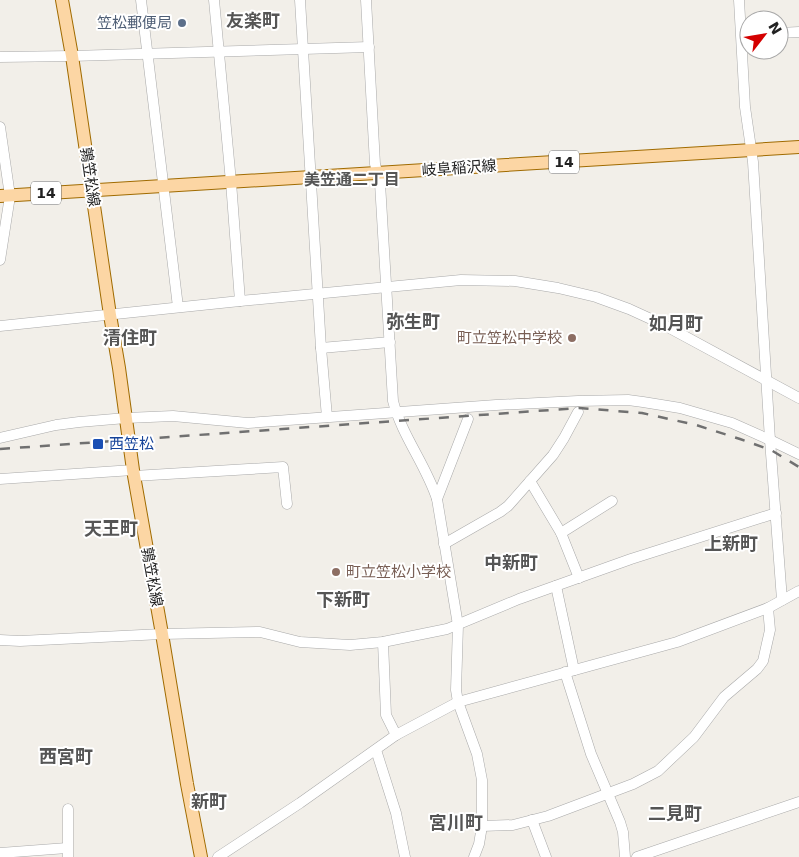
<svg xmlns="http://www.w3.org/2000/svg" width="799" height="857" viewBox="0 0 799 857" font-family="'DejaVu Sans','Noto Sans JP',sans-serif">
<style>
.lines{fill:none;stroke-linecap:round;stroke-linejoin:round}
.minor-casing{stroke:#a9a9a9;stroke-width:11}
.major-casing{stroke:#a06b00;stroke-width:14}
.minor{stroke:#fff;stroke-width:10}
.major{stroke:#fcd6a4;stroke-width:12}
.rail{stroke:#707070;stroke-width:2.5;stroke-dasharray:10 10;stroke-linecap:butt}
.service-dot{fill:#5c6f8a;stroke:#fff;stroke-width:2}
.education-dot{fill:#8d6e63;stroke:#fff;stroke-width:2}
.transit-dot{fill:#1a4fb4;stroke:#fff;stroke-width:2}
.labels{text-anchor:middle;stroke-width:4;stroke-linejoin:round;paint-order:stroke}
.shield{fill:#fff;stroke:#646464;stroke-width:1}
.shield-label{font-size:14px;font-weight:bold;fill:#222}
.service-label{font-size:15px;fill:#4e5e75;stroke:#fff;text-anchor:end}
.street-label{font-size:15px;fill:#222;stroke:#fff}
.education-label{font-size:15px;fill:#785e54;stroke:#fff;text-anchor:end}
.transit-label{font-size:15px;fill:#164399;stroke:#fff;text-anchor:start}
.neighbourhood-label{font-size:16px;font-weight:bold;fill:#555;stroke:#fff}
.quarter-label{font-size:18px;font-weight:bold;fill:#555;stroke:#fff}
</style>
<rect width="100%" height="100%" fill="#f2efe9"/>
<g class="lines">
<g class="minor-casing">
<g id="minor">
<polyline points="141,0 178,307"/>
<polyline points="214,0 231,182 240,301"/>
<polyline points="300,0 321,348 327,417"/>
<path d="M 366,0 L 375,164 L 380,183 L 393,401 C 402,436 426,465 437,499 L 458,625 L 456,690 L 458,702 L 477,754 L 482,780 L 482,826 L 479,844 L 474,857"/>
<polyline points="739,0 745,107 753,162 770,440 782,600"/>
<polyline points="779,33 799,32"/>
<polyline points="0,57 72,56 369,47"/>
<polyline points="0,127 10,196 0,260"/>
<polyline points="0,326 240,301 461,280 515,281 558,288 596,297 629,309 664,325 799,398"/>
<polyline points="321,348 390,342"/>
<polyline points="0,438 56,425 79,422 126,418 173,416 248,423 496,405 578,401 628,400 643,402 680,408 732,423 770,440 799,454"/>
<polyline points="134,476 283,467 287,504"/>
<polyline points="0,479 133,470"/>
<polyline points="530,481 561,533 579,578"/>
<polyline points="437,499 468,419"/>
<polyline points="561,533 612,501"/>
<polyline points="444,544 500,512 508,506 553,455 564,438 578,412"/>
<polyline points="556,586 574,670"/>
<polyline points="0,640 20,641 162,634 260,632 300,642 350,645 383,642 447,629 519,599 631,559 776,513"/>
<polyline points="383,642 386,715 396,735"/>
<polyline points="565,672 591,754 620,822 623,832 625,857"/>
<polyline points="376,750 396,813 405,857"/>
<polyline points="68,809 68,857"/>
<polyline points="532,820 546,857"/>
<polyline points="482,826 513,825 548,816 633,784 658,771 694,737 724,697 757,669 763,661 770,630 768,608"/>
<polyline points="0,853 67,848"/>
<polyline points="218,857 300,803 396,735 458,702 677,642 768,608 799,591"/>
<polyline points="637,857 799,802"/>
</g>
</g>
<g class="major-casing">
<g id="major">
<polyline points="62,0 72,56 110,315 119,368 133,470 162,634 187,784 201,857"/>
<polyline points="0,196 799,147"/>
</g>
</g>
<use href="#minor" class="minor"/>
<use href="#major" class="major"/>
<polyline class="rail" points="0,449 579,408 642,413 696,425 740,439 771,450 799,467"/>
</g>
<circle class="service-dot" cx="182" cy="23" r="5"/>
<g class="education-dot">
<circle cx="572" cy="338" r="5"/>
<circle cx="336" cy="572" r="5"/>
</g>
<rect class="transit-dot" x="92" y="438" width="12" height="12" rx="2.5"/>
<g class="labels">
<g class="shield">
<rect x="549" y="150.5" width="30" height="23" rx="4"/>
<rect x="31" y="181.5" width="30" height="23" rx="4"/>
</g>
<g class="shield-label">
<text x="564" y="167">14</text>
<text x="46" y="198">14</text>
</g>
<g class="service-label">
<text x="172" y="28">笠松郵便局</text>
</g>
<g class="street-label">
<text transform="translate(459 168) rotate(-4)" y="5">岐阜稲沢線</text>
<text transform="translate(90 177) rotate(82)" y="5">鶉笠松線</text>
<text transform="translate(152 577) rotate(80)" y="5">鶉笠松線</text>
</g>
<g class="education-label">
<text x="562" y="343">町立笠松中学校</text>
<text x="346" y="577" text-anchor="start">町立笠松小学校</text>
</g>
<g class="transit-label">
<text x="109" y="449">西笠松</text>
</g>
<g class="neighbourhood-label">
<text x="352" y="185">美笠通二丁目</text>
</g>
<g class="quarter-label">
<text x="253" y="27">友楽町</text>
<text x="413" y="328">弥生町</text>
<text x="676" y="330">如月町</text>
<text x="130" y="344">清住町</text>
<text x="111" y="535">天王町</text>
<text x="731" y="550">上新町</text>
<text x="511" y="569">中新町</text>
<text x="343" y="606">下新町</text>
<text x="66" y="763">西宮町</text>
<text x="209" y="808">新町</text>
<text x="675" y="820">二見町</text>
<text x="456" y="829">宮川町</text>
</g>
</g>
<g transform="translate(764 35) rotate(59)"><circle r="24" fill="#ffffff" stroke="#a7a7a7"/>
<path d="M0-4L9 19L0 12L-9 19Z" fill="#d40000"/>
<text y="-8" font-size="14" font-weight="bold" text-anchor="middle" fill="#222222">N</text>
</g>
</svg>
